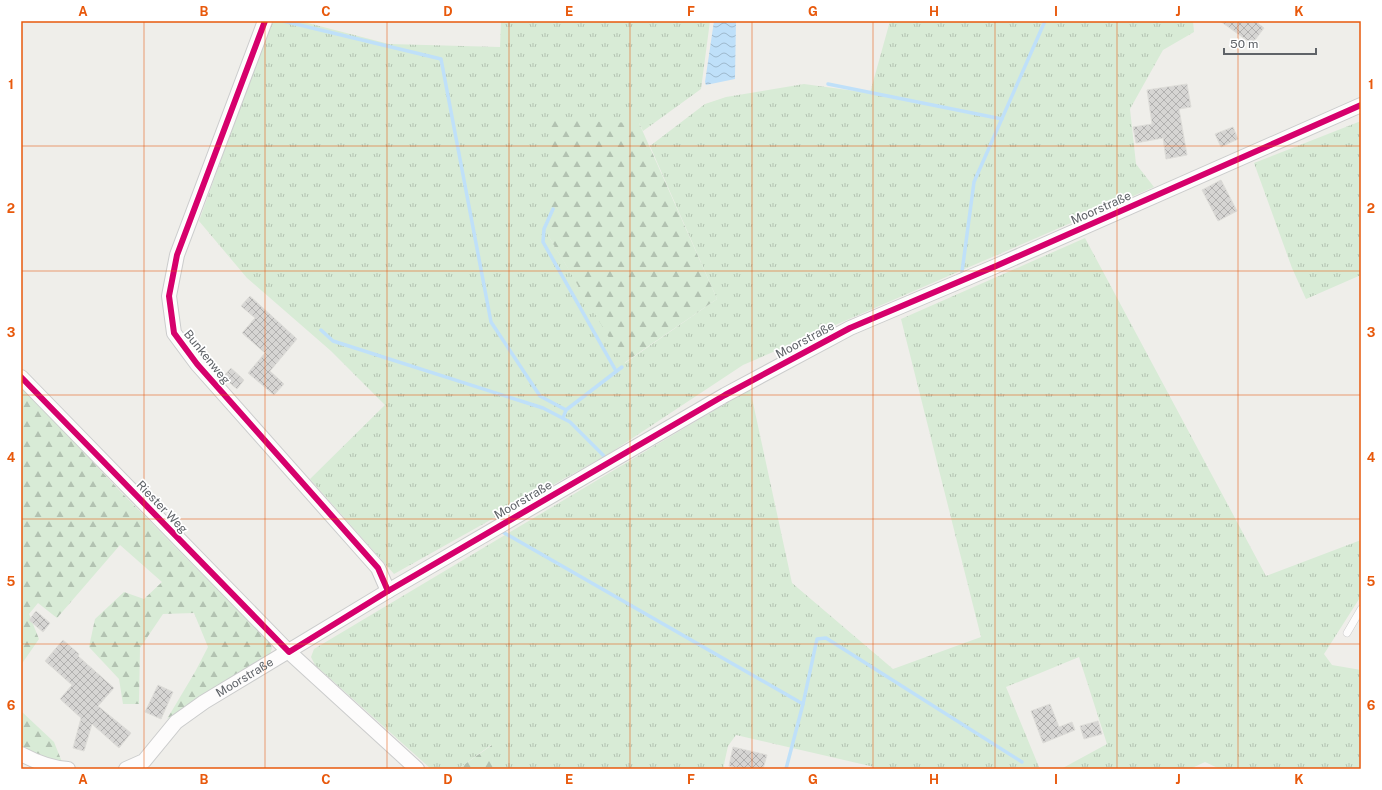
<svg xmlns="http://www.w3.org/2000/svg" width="1382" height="790" viewBox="0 0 1382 790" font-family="'Public Sans',sans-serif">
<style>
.grass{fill:url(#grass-tufts)}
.forest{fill:url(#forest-firs)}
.water{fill:url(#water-waves)}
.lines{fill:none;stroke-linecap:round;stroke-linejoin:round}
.stream{stroke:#bfe0f9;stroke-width:3.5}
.building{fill:url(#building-cross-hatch);stroke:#deddd9}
.service-casing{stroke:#cbcccc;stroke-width:8}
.minor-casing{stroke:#cbcccc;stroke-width:16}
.service{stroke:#fdfcfc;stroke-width:7}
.minor{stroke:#fdfcfc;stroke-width:14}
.cycleway-casing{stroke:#fff;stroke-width:8}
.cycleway{stroke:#d6006c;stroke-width:6}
.grid{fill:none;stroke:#e8590c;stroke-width:1;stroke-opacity:0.55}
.labels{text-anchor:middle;stroke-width:3.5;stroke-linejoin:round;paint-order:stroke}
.street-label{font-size:12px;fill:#5f6368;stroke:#fff}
.neatline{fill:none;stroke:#e8590c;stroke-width:1.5}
.grid-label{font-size:13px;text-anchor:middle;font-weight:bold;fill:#e8590c}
</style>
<defs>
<pattern id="grass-tufts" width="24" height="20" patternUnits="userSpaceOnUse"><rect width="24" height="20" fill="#d8ebd6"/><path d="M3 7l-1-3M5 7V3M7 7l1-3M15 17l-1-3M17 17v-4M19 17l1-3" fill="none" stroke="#b2c2b1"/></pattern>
<pattern id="forest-firs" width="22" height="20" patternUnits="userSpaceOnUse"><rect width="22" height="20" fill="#d8ebd6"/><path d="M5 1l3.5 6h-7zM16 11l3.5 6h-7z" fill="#b2c2b1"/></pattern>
<pattern id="water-waves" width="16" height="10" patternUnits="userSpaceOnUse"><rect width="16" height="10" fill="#bfe0f9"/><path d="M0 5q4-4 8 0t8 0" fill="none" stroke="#9eb9cd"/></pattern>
<pattern id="building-cross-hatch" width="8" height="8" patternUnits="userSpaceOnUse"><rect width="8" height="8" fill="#d6d5d3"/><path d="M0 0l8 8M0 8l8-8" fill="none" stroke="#b1b0af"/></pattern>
</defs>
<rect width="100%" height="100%" fill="#efeeea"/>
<g class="grass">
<polygon points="271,21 300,21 389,44 500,47 501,21 710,21 701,89 643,131 639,123 548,235 625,363 717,299 650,146 705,104 726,97 804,84 870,93 890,21 1193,21 1194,32 1163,50 1130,109 1136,164 1154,187 743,365 604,457 601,458 394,574 310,479 385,405 331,351 247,278 199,221"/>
<polygon points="1361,121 1361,275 1306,299 1292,268 1254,163"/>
<polygon points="1085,238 1266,576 1361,540 1361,596 1324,654 1332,665 1361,670 1361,769 1220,769 1205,762 1190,769 1061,769 1107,744 1079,657 1006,687 1039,767 968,769 883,769 736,735 728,746 723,769 493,769 491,745 458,769 431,769 315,665 311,657 314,649 750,389 792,583 893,669 981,637 901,319"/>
</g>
<g class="forest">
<polygon points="549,120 639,123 717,299 624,363 548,235"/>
<polygon points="21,386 119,490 270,643 272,648 270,654 167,719 195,672 208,647 194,613 163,614 140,648 139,704 123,704 119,679 89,647 95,619 124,592 144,599 162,582 120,545 57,618 38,603 29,614 39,639 21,665"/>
<polygon points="21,711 54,742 62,762 30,752 21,747"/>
<polygon points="492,745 493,769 458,769"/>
</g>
<polygon class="water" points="714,21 736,21 735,77 735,79 706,85 705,82"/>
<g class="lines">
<g class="stream">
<polyline points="283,21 441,59 491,322 540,396 566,410 563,418"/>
<polyline points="828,84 1002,119"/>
<polyline points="553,209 544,229 543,242 616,371"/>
<polyline points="962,272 974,182 1045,21"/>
<polyline points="321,330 333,341 543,408 570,422 606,458"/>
<polyline points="566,410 622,367"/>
<polyline points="501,531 803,704"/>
<polyline points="786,769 803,704 817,639 826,638 1022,762"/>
</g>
</g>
<g class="building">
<polygon points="1220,21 1255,21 1264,28 1252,44"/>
<polygon points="1187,84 1191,107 1179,109 1187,155 1166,159 1163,138 1136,143 1133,127 1152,124 1147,90"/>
<polygon points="1233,127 1238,139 1221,147 1215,134"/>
<polygon points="1221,180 1237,211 1218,221 1202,190"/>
<polygon points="250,296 297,339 270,371 284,384 274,395 248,373 265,353 242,333 255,318 241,306"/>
<polygon points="231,368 244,380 237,389 223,377"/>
<polygon points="36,611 50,623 43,632 29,620"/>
<polygon points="63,640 79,654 78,656 114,688 98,706 131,733 119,748 92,724 84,751 73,748 81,718 60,699 72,685 45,661"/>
<polygon points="158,685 173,692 161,719 145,712"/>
<polygon points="1050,704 1059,727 1072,722 1075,730 1043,743 1031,711"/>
<polygon points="1098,721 1102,734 1084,739 1080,726"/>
<polygon points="733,747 767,755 763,769 742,769 729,766"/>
</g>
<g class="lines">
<g class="service-casing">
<polyline id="service" points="1347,633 1361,609"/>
</g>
<g class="minor-casing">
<g id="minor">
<polyline points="265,21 177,255 169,296 174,333 197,364 378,568 388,591"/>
<polyline points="21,377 289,652 417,769"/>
<path d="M 21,754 C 36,762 51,768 68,769"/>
<path id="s1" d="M 126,769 L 144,761 L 176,722 L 204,702 L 388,591 L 725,395 L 850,328 L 996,266 L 1361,105"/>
</g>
</g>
<use href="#service" class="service"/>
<use href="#minor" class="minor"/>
<g class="cycleway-casing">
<g id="cycleway">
<polyline points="265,21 177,255 169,296 174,333 197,364 378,568 388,591"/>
<polyline points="21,377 289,652 388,591 725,395 850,328 996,266 1361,105"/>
</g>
</g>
<use href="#cycleway" class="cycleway"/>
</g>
<path class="grid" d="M 144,21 L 144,769M 265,21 L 265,769M 387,21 L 387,769M 509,21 L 509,769M 630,21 L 630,769M 752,21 L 752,769M 873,21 L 873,769M 995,21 L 995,769M 1117,21 L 1117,769M 1238,21 L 1238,769M 21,146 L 1361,146M 21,271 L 1361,271M 21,395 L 1361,395M 21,519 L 1361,519M 21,644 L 1361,644"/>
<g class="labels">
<g class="street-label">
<text transform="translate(1101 208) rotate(-24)" y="4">Moorstraße</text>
<text transform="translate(805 340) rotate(-28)" y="4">Moorstraße</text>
<text transform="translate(207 357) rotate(51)" y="4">Bunkenweg</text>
<text transform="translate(523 500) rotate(-30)" y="4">Moorstraße</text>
<text transform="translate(162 507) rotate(46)" y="4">Riester Weg</text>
<text dy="4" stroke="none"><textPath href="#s1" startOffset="152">Moorstraße</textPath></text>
</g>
</g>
<rect width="1382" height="790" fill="none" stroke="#ffffff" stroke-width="44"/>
<path d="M1224 48v6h92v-6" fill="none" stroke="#5f6368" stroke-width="2"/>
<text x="1230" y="48" font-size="12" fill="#5f6368" stroke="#ffffff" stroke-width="3" paint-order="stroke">50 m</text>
<rect x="22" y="22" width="1338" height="746" class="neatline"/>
<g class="grid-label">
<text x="83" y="16">A</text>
<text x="204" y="16">B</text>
<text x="326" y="16">C</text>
<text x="448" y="16">D</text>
<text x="569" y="16">E</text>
<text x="691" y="16">F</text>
<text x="813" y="16">G</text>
<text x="934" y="16">H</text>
<text x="1056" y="16">I</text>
<text x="1178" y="16">J</text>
<text x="1299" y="16">K</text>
<text x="11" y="89">1</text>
<text x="1371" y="89">1</text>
<text x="11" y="213">2</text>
<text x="1371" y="213">2</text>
<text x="11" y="337">3</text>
<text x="1371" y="337">3</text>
<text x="11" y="462">4</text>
<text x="1371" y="462">4</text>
<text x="11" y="586">5</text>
<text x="1371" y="586">5</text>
<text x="11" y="710">6</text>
<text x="1371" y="710">6</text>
<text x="83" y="784">A</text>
<text x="204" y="784">B</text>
<text x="326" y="784">C</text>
<text x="448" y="784">D</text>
<text x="569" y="784">E</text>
<text x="691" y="784">F</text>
<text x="813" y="784">G</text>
<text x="934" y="784">H</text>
<text x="1056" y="784">I</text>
<text x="1178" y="784">J</text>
<text x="1299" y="784">K</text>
</g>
</svg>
